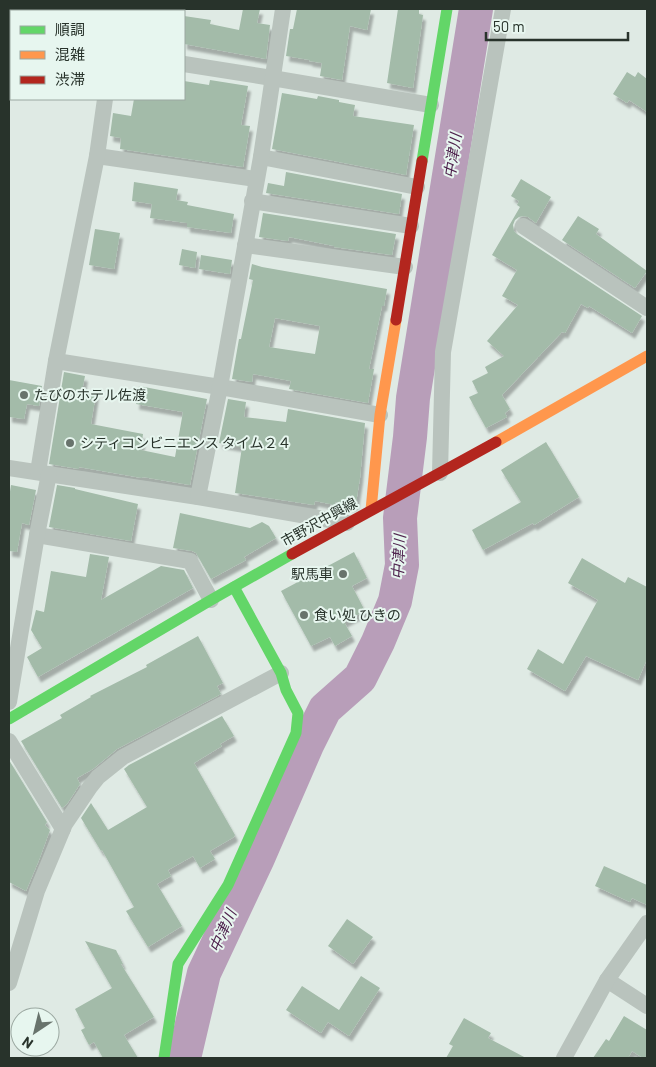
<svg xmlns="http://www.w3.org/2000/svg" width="656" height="1067" viewBox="0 0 656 1067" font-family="Barlow,'Noto Sans JP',sans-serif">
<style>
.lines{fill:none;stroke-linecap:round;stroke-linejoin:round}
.river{stroke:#b89eb9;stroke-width:34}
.building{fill:#a3bba9;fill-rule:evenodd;filter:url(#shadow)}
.street{stroke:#b9c3bd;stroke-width:16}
.fast{stroke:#63d668;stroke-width:11}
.slow{stroke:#ff974d;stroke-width:11}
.jam{stroke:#b3261e;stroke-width:11}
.poi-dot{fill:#68736c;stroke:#e7f6ef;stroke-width:2}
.labels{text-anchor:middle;stroke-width:4;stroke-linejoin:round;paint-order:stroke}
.poi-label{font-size:14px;fill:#28332b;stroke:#e7f6ef;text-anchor:start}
.street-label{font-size:14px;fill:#28332b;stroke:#e7f6ef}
.water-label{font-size:15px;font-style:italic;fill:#4f234e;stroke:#e7f6ef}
</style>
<defs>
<filter id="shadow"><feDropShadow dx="3" dy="5.5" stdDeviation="1" flood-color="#0004"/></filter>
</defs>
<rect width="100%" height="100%" fill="#dfeae4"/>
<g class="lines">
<polyline class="river" points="184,1058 204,973 258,858 307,745 325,709 360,678 378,642 395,601 402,565 400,518 410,437 413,398 476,9"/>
</g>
<g class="building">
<polygon points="243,9 260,9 257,23 270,25 266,59 184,44 184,16 211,20 210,24 239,30"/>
<polygon points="297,9 371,9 367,30 350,26 342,80 320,76 322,63 309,61 310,60 286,56 290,29 293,29"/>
<polygon points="398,9 419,9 419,14 423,15 413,88 387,83"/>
<polygon points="627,72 635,77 638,72 647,79 647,112 629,100 627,103 613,94"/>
<polygon points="210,80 248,86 241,125 250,126 243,167 120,149 121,138 110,136 113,113 131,116 134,99 184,99 184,81 209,85"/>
<polygon points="282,93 317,99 318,96 339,100 339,102 355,105 353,116 414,125 406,175 272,149"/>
<polygon points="286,172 402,194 399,214 266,193 268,183 284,186"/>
<polygon points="521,179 551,197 536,223 528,217 523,216 519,217 515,220 513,225 514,231 517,234 642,316 632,333 589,306 588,308 581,304 565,333 562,332 502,395 510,409 505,413 507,417 486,428 469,397 478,393 472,381 488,373 485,367 504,356 487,341 518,305 502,296 517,270 492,255 520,207 517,205 519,201 511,196"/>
<polygon points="134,182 178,189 176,200 188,202 187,205 234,214 231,233 187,227 187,223 150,218 152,204 132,201"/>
<polygon points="263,213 396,234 392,255 334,247 334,246 289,237 288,241 259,237"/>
<polygon points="578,216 599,229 596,234 647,271 635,288 562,240"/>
<polygon points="95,229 120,233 114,269 89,265"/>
<polygon points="182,249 197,252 195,268 179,265"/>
<polygon points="201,255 232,260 230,274 199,269"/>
<path d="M 252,264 L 262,267 L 387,289 L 384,306 L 382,306 L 369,369 L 374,369 L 368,403 L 289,389 L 291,381 L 253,374 L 252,382 L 232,379 L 239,339 L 241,339 L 253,280 L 249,279 ZM 275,318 L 320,326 L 315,354 L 269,347 Z"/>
<polygon points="64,372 85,376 82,391 96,393 91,424 143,434 141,450 175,457 183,412 136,404 139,386 207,399 190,485 143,477 142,478 79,467 79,469 49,464"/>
<polygon points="9,380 42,386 39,406 27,404 24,419 9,417"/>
<polygon points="228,399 246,402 244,417 286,422 288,409 365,423 360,478 356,503 352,506 335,502 335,505 315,501 314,505 235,493 242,447 219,443"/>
<polygon points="546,442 579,497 534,525 533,523 483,550 472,530 521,502 501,470"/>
<polygon points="11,485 36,490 29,525 22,523 17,552 9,551 9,498"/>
<polygon points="57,485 75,488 75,489 138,504 131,541 49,527"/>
<polygon points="180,513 250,528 262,522 269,526 276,538 244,557 246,560 211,579 196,553 192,551 173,548"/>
<polygon points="354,552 367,578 352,586 365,611 344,622 352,636 335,646 330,637 311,646 281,591"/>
<polygon points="90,554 109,557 101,600 161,566 184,570 193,588 38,677 27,657 42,648 31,630 36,610 44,612 51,571 86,577"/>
<polygon points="582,558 625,583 628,577 647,587 647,659 638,680 586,656 565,691 527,669 538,649 563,664 598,600 568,583"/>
<polygon points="198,636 223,683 217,686 221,694 117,749 93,769 77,778 80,784 67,804 62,808 21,741 62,718 60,715 91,697 90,696 147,667 146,665"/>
<polygon points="222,716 234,736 220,744 222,746 194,763 235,835 234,837 210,851 215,859 200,868 193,856 168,870 171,876 157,884 182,926 148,947 126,911 134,907 102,850 101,851 81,818 91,803 108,830 147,807 124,769 129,765"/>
<polygon points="9,760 47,822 45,825 50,830 39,860 26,891 9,882"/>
<polygon points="604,866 647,885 647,905 632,898 630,902 595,886"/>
<polygon points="347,919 373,937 353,964 328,946"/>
<polygon points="85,941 116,950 123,964 121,964 154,1017 124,1035 138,1058 103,1058 94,1042 89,1045 81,1030 85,1028 75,1009 112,988"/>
<polygon points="361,976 380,988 349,1036 328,1022 321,1033 286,1010 302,986 339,1010"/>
<polygon points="624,1016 647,1030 647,1058 643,1058 632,1051 628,1058 593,1058 606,1039 609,1041"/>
<polygon points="464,1018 491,1033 488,1038 526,1058 446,1058 453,1046 449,1044"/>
</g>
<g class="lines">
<g class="street">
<polyline points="118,11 118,9"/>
<polyline points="184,64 272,78 431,105"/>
<polyline points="97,156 256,179"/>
<polyline points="261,157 417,187"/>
<polyline points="252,201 411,226"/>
<polyline points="523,226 647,308"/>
<polyline points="245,245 405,267"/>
<polyline points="56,361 220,387 380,415"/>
<polyline points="9,468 198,497 347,523"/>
<polyline points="38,472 56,361 97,156 105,99"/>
<polyline points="440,473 443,352 503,9"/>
<polyline points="198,497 220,387 261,157 283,9"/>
<polyline points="37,535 190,561 211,600"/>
<polyline points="9,702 37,535 49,474"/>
<polyline points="9,741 63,829"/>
<polyline points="607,980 647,1006"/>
<polyline points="9,983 37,891 65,824 90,787 98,777 123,757 281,673"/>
<polyline points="564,1058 607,980 647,923"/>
</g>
<g class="fast">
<polyline points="422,161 447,9"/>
<polyline points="9,719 211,600 292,554"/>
<polyline points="164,1058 178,964 228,885 296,733 298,713 286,690 281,673 234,587"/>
</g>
<g class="slow">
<polyline points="496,442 647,356"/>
<polyline points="371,510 380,415 396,320"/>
</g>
<g class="jam">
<polyline points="396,320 422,161"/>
<polyline points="292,554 496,442"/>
</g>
</g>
<g class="poi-dot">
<circle cx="24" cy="395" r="5"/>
<circle cx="70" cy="443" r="5"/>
<circle cx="343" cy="574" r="5"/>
<circle cx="304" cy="615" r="5"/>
</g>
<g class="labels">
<g class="poi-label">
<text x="34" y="400">たびのホテル佐渡</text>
<text x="80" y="448">シティコンビニエンス タイム２４</text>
<text x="333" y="579" text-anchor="end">駅馬車</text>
<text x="314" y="620">食い処 ひきの</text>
</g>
<g class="street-label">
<text transform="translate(319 522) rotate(-29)" y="5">市野沢中興線</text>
</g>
<g class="water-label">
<text transform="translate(453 156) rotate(-81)" y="5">中津川</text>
<text transform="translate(399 557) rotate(-87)" y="5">中津川</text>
<text transform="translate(223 931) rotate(-66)" y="5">中津川</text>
</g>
</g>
<rect width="656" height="1067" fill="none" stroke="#28332b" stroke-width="20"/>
<rect x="10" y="10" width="175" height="90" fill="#e7f6ef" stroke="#9ba8a1"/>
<rect x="20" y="26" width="25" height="8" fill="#63d668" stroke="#9ba8a1"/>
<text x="55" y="35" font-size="15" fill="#28332b">順調</text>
<rect x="20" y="51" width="25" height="8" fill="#ff974d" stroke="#9ba8a1"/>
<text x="55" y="60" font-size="15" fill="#28332b">混雑</text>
<rect x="20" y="76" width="25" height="8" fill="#b3261e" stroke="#9ba8a1"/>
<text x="55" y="85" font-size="15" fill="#28332b">渋滞</text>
<g transform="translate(35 1032) rotate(215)"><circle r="24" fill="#e7f6ef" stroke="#9ba8a1"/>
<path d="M0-4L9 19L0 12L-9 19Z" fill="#68736c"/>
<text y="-8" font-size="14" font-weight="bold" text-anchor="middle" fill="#28332b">N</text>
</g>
<path d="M486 32v8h142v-8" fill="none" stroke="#28332b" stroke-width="2.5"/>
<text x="493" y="32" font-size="15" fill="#28332b" stroke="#e7f6ef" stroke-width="4" paint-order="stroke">50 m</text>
</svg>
